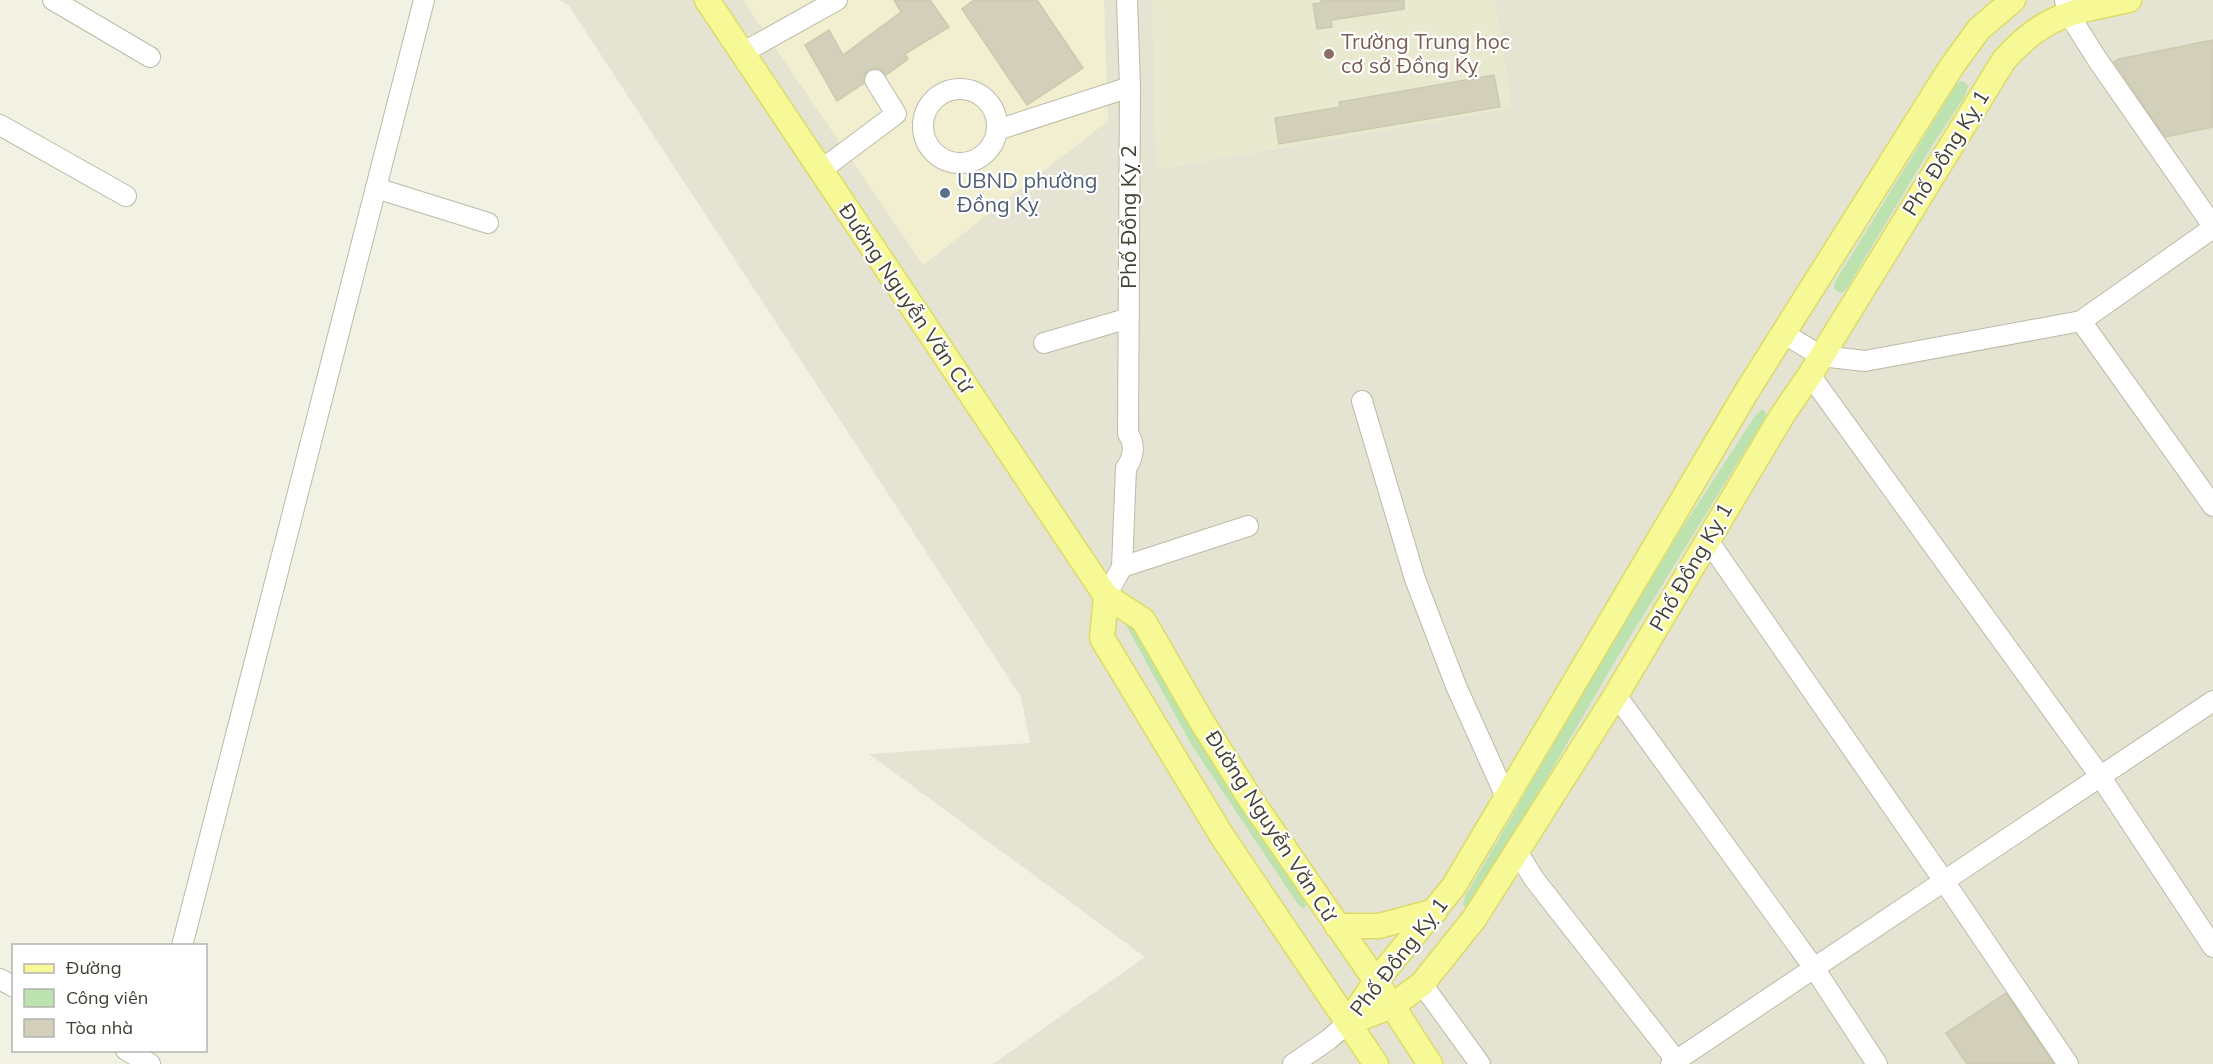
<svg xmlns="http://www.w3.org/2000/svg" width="2213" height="1064" viewBox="0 0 2213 1064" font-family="Mulish,sans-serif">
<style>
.residential{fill:#e5e4d3}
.commercial{fill:#f2eed0}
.education{fill:#e9e9cf}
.green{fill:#bce3af}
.building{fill:#d2d0ba;stroke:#ccc9ae;stroke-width:1.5}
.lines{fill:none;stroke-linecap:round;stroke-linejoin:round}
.minor-casing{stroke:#bcbba8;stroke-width:22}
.major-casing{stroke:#dcdb68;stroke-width:27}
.minor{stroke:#fff;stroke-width:20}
.major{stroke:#f7f896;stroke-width:24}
.education-dot{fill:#8d6e63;stroke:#fff;stroke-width:2}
.service-dot{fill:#5c6f8a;stroke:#fff;stroke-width:2}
.labels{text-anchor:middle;stroke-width:4.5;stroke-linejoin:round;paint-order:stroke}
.education-label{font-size:21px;fill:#785e54;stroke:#fff;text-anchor:start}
.street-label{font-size:21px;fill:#434135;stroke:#fff}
.service-label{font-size:21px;fill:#4e5e75;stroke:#fff;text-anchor:start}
</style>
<rect width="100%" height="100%" fill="#f1f1e4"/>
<polygon class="residential" points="559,0 2213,0 2213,1064 993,1064 1145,957 869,754 1030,743 1021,697 569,6"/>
<polygon class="commercial" points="743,0 1104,0 1108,121 923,265"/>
<polygon class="education" points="1152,0 1495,0 1512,108 1156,170"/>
<g class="green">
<polygon points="1961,81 1966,83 1968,87 1965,96 1933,144 1847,288 1842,293 1836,291 1834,287 1835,282 1956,85"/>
<polygon points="1762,409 1766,413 1765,418 1614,663 1477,898 1469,908 1465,907 1463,904 1465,897 1611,645 1681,530 1755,416"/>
<polygon points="1131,621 1206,754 1305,902 1306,905 1304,909 1297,903 1191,744 1127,627 1126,623"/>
</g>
<g class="building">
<polygon points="894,0 930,0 949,27 905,54 908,59 886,75 880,69 874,68 868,70 864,75 864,83 837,101 805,45 829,30 843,55 901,12"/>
<polygon points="974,0 1037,0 1083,68 1027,105 962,9"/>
<polygon points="1321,0 1404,0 1404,9 1331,20 1332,27 1317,29 1313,4 1321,3"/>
<polygon points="2213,40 2213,127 2165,137 2114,62 2119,59"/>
<polygon points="1494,75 1500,107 1279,144 1275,118 1340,107 1339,102"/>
<polygon points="2006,993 2054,1064 1967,1064 1946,1033"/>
</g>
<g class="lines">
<g class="minor-casing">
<g id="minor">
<polyline points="53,0 150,57"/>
<polyline points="2065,0 2068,13 2097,59 2213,226"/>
<polyline points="742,53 837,0"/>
<circle cx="960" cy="126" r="37"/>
<polyline points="0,125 126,196"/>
<polyline points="997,130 1130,87"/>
<polyline points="821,170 896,114 875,80"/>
<polyline points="376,188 488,223"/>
<polyline points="2081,321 2213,506"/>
<polyline points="1783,333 1821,356 1865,361 2081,321 2213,228"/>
<polyline points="1044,343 1129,318"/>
<polyline points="1810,375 2100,776 2213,947"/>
<polyline points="1362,401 1415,579 1456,686 1506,797"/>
<polyline points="1707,539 1944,881 2068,1064"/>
<polyline points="1122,567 1248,526"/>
<path d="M 1106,596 L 1122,567 L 1126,468 C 1133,459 1136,444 1128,434 L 1130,87 L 1127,0"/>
<polyline points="1616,695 1814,968 1877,1064"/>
<polyline points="1518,853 1534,879 1679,1064"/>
<polyline points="182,946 424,0"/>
<polyline points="0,979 14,987"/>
<polyline points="1422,984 1480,1064"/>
<polyline points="126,1050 150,1064"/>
<polyline points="1293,1064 1328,1040 1348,1023"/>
<polyline points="1671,1064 2213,701"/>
</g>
</g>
<g class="major-casing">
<g id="major">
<polyline points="707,0 1106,596 1143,620 1202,722 1251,800 1376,981 1430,1064"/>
<polyline points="1106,596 1102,638 1222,836 1376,1064"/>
<polyline points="1337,926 1379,926 1435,911"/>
<path d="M 1348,1023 L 1392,1006 L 1422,984 L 1474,919 L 1616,695 L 1783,414 L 1810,375 L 2004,60 C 2045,14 2072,12 2129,0"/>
<polyline points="1348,1023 1376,981 1454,886 1747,391 1952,66 1979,29 2013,0"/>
</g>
</g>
<use href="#minor" class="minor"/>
<use href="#major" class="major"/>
</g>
<circle class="education-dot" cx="1329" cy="54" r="6"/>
<circle class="service-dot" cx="945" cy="193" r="6"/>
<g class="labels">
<g class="education-label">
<text x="1341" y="49">Trường Trung học<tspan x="1341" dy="24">cơ sở Đồng Kỵ</tspan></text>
</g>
<g class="street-label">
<text transform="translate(1946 153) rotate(-58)" y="7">Phố Đồng Kỵ 1</text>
<text transform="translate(1129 217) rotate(-90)" y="7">Phố Đồng Kỵ 2</text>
<text transform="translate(906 298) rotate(56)" y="7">Đường Nguyễn Văn Cừ</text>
<text transform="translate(1691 567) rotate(-60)" y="7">Phố Đồng Kỵ 1</text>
<text transform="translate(1271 826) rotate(57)" y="7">Đường Nguyễn Văn Cừ</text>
<text transform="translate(1399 957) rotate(-52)" y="7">Phố Đồng Kỵ 1</text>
</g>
<g class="service-label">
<text x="957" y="188">UBND phường<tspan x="957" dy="24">Đồng Kỵ</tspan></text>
</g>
</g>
<rect x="12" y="944" width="195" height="108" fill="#ffffff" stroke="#b4b3ae" stroke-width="1.5"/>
<rect x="24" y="964" width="30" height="9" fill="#f7f896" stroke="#b4b3ae" stroke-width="1.5"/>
<text x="66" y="974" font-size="18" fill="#434135">Đường</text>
<rect x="24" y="989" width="30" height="18" fill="#bce3af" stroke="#b4b3ae" stroke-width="1.5"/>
<text x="66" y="1004" font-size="18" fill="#434135">Công viên</text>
<rect x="24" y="1019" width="30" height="18" fill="#d2d0ba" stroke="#b4b3ae" stroke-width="1.5"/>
<text x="66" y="1034" font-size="18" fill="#434135">Tòa nhà</text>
</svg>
